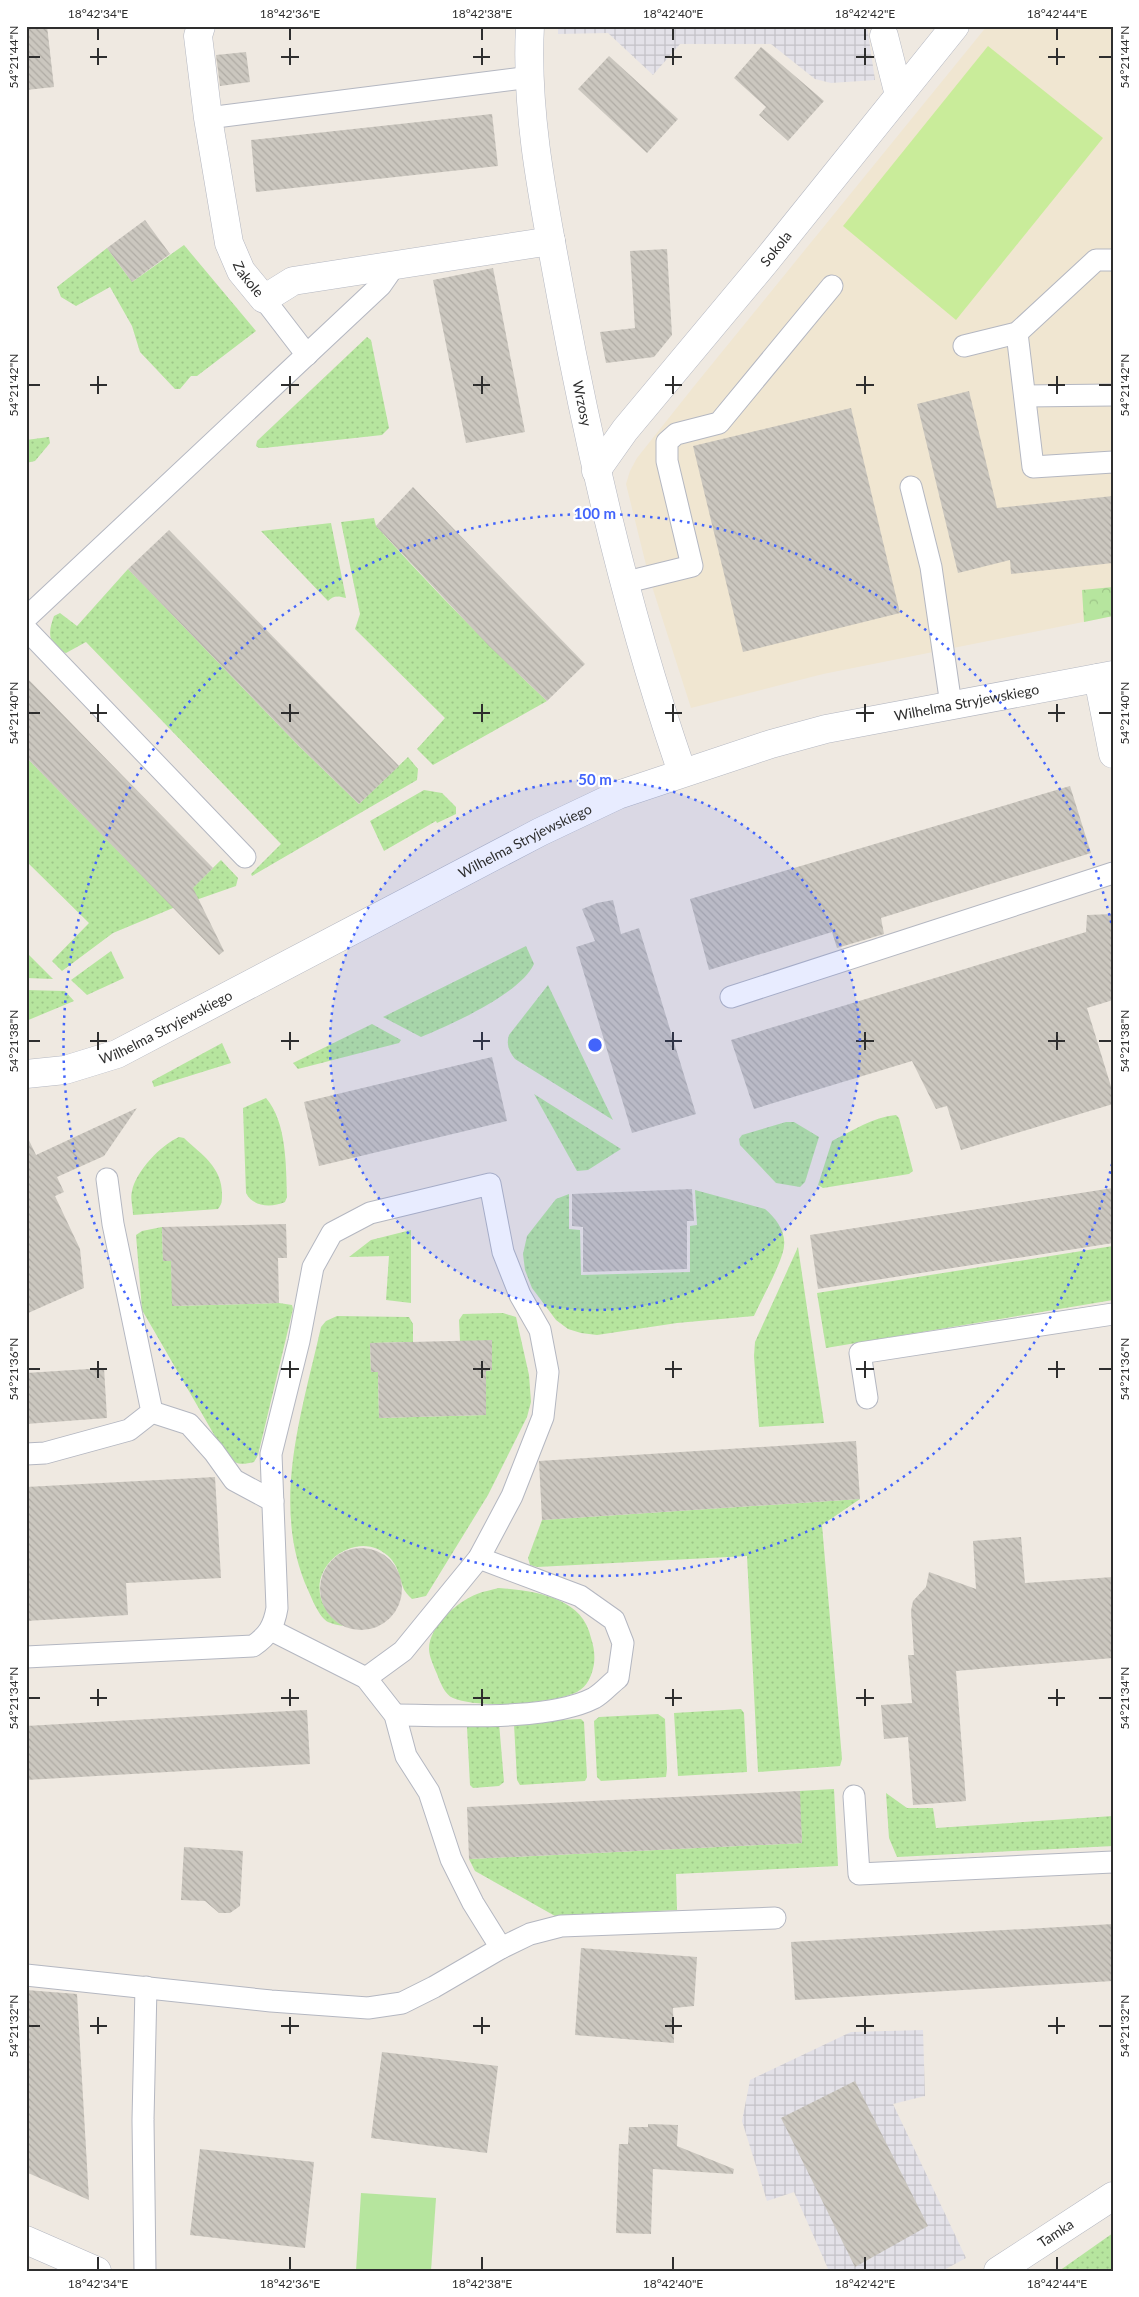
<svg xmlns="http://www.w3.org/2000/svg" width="1139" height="2297" viewBox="0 0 1139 2297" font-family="Lato,sans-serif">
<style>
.industrial{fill:url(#industrial-grid)}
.education{fill:#f0e6d1}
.grass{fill:url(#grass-dots)}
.forest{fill:url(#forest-crowns)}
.park{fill:#b6e59e}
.pitch{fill:#c9ec9a}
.building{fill:url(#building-back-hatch)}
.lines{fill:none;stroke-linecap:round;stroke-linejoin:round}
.service-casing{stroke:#b4b7c1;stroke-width:23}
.minor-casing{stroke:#b4b7c1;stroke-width:29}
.tertiary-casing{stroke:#b4b7c1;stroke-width:29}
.service{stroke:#fff;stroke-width:21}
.minor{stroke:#fff;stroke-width:28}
.tertiary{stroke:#fff;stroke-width:28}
.ticks{fill:none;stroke:#2e2e2e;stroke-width:2}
.ring{fill:none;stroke:#4264fb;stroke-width:2.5;stroke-dasharray:2.5 5}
.labels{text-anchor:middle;stroke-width:4.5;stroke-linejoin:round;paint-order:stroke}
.street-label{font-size:14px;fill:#2e2e2e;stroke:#fff}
.centre{fill:#4264fb;stroke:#fff;stroke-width:2.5}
.ring-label{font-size:15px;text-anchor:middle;font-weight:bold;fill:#4264fb;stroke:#fff;stroke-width:4.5;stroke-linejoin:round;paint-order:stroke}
.neatline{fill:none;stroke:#2e2e2e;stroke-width:2}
.ticks-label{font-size:12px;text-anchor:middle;fill:#2e2e2e}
</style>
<defs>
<pattern id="industrial-grid" width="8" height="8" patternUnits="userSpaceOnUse" patternTransform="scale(1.25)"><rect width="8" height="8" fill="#e3e1e8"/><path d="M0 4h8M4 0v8" fill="none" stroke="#c3c1c7"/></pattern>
<pattern id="grass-dots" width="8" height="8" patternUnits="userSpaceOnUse" patternTransform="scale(1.25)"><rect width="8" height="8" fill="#b6e59e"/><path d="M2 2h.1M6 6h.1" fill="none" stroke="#9dc588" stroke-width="1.8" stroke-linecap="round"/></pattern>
<pattern id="forest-crowns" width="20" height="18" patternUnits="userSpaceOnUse" patternTransform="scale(1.25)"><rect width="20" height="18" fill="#b6e59e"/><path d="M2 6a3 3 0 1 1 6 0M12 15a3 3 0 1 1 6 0" fill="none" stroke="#9dc588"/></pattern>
<pattern id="building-back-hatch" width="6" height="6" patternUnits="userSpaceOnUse" patternTransform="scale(1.25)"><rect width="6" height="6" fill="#cbc7bf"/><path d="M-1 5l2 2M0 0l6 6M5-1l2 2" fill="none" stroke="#afaba4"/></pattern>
</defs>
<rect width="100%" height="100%" fill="#efe9e1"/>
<g class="industrial">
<polygon points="558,26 867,26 875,80 831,83 815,79 771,44 680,44 653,75 608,33 558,34"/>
<polygon points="923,2030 925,2096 893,2104 966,2258 942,2271 829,2271 794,2192 767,2201 742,2121 750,2080 851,2032"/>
</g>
<polygon class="education" points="987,26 1113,26 1113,616 823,674 691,708 649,577 626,484 630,471 637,458 695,385"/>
<g class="grass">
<polygon points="184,245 256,331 197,376 191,376 180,389 175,389 140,352 132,326 110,287 76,306 61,297 57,287 107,248 132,282"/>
<polygon points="367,337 371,340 389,428 382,435 264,448 259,448 256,446 257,441"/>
<polygon points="49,437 50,443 35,461 26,463 26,440"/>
<path d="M 374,518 L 376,526 C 431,587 488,645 547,701 L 433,765 L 417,749 L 445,718 L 355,629 L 360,614 L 341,522 Z"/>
<path d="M 331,523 L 346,598 C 338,596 334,595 328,601 L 261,531 Z"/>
<path d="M 128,569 L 299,746 L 359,804 L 408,757 L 418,769 L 417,780 L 252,876 L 251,874 L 281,844 L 86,642 L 66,653 L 56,650 C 48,637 49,630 54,616 L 60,613 L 77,626 Z"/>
<polygon points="26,757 173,907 221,860 238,878 236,886 173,908 113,933 62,971 52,961 89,923 26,861"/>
<polygon points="424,790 442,793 456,807 456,814 437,823 436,821 384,851 370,821"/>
<path d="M 526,946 L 534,964 C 520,994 452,1024 421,1037 L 383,1017 Z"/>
<polygon points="111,951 124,978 87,995 71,980"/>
<polygon points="26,952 53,979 26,978"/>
<path d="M 548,985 L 613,1120 L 515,1059 C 509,1051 506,1045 509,1035 Z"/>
<polygon points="26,990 65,991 74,1001 26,1021"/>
<polygon points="372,1024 401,1040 399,1043 298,1069 293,1063"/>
<polygon points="222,1043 231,1063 154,1087 152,1081"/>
<polygon points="534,1094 621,1149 588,1170 577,1171"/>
<path d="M 266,1098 C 287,1122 286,1167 287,1197 L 285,1202 C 271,1208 253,1207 246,1193 L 243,1108 Z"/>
<path d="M 896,1115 L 899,1118 L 913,1171 L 909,1174 L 823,1188 L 818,1185 L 832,1141 C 852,1131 873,1117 896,1115 Z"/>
<polygon points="786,1122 794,1122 819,1137 805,1182 800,1187 776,1183 740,1145 739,1139 742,1135"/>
<path d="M 179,1137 L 184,1138 C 202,1155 222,1167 222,1194 C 222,1201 222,1204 218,1209 L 133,1215 C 133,1208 130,1198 132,1191 C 136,1171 161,1145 179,1137 Z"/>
<path d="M 695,1190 L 765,1209 C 776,1218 786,1232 784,1246 C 783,1261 761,1300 754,1316 L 677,1323 L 597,1335 L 581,1333 L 568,1329 L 556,1320 L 532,1288 L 525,1270 L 523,1254 L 527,1236 L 556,1199 L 569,1194 L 569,1229 L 580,1230 L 581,1275 L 690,1272 L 690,1226 L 697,1225 Z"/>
<path d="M 162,1227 L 163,1261 L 171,1261 L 173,1306 L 279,1303 L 292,1305 L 293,1309 L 258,1455 L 254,1462 C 242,1465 237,1465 227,1457 L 142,1310 L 136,1235 L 142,1231 Z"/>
<polygon points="411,1230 411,1303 386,1300 389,1256 349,1257 371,1240"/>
<polygon points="1113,1246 1113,1300 826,1348 817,1293"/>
<polygon points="798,1247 824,1423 759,1427 754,1356 755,1342"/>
<path d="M 503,1313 L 516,1317 L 529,1375 L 531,1402 L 527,1417 L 488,1495 L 426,1596 L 412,1599 C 409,1596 404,1591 403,1587 C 399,1577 399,1568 391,1559 C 355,1518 282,1583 343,1626 C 338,1625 332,1624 328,1622 C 319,1617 312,1599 308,1590 C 270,1506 302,1412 321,1327 L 326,1321 L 337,1316 L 409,1317 L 413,1324 L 413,1342 L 370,1343 L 371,1372 L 378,1372 L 379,1418 L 486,1415 L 486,1371 L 492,1370 L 492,1341 L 460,1341 L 459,1320 L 463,1314 Z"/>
<polygon points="860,1499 822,1525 842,1759 840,1766 758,1772 747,1556 537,1567 530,1565 528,1558 542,1520"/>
<path d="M 499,1588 C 534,1591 583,1597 591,1638 C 594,1647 595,1655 594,1664 C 592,1675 588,1686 577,1692 C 552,1704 479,1709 453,1698 C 445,1695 440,1682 437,1674 C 434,1667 429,1656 429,1649 C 429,1626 458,1601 477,1594 C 484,1591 492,1590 499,1588 Z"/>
<polygon points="741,1709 744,1713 747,1772 678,1776 674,1713"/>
<polygon points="658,1714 665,1719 667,1769 666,1777 601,1781 597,1777 594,1721 599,1717"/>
<polygon points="581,1719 584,1722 587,1777 585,1781 520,1785 517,1780 514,1724 516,1722"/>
<polygon points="499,1723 504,1782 499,1786 473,1788 470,1785 467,1727 471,1724"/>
<polygon points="834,1789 838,1866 676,1874 677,1910 555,1916 475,1871 469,1859 802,1843 799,1791"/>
<polygon points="886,1793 907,1808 933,1808 936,1828 1113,1816 1113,1846 897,1857 889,1838"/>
<polygon points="1113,2233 1113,2271 1059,2271"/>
</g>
<polygon class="forest" points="1113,587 1113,616 1084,622 1082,590"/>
<polygon class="park" points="361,2193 436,2198 431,2271 356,2271"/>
<polygon class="pitch" points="988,46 1103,138 956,320 843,226"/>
<g class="building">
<polygon points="26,26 47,26 54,87 26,90"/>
<polygon points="761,47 824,101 788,141 759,115 766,107 734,78"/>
<polygon points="246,52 250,82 220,86 216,55"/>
<polygon points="609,56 678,119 647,153 578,89"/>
<polygon points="492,114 498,166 256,192 251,140"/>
<polygon points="145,220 170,254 132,282 107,248"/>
<polygon points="667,249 672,335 654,357 606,363 600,332 635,328 630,251"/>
<polygon points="493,268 525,432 466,443 433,280"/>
<polygon points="969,391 997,508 1113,496 1113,563 1011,574 1010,560 958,573 917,404"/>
<polygon points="851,408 900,613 743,652 693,446"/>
<polygon points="413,487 585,664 547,701 489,646 376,526"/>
<polygon points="169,530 399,766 359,804 299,746 128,569"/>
<polygon points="26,677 213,868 193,888 224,951 219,955 26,757"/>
<polygon points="1070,786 1091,853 881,918 884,934 837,948 832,932 709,970 690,899"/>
<polygon points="613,900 621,934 639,928 696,1114 632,1133 576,947 595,941 582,909 597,903"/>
<polygon points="1113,914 1113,1000 1087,1008 1113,1093 1113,1104 961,1150 947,1106 936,1109 912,1061 754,1109 731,1040 1086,932 1087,915"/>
<polygon points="492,1057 507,1121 319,1166 304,1102"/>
<polygon points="137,1108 104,1156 57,1177 64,1192 55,1196 80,1249 84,1288 26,1314 26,1134 36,1155"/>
<polygon points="1113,1188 1113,1243 818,1289 810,1235"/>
<polygon points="692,1189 694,1221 687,1221 687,1269 583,1272 583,1227 572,1226 572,1194"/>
<polygon points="286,1224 287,1258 278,1258 279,1303 172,1306 171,1261 163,1261 162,1227"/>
<polygon points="492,1340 492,1370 486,1371 486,1415 379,1418 378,1372 371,1372 370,1343"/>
<polygon points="104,1368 107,1418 26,1424 26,1373"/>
<polygon points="856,1441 860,1499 542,1520 539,1461"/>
<polygon points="215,1477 221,1578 126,1583 128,1615 26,1621 26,1487"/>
<polygon points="1021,1537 1025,1583 1113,1577 1113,1658 956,1671 966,1801 913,1805 908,1737 884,1739 881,1705 912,1703 908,1655 914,1655 911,1611 913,1601 926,1587 929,1572 976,1589 973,1541"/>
<circle cx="361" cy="1589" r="41"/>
<polygon points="307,1710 310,1764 26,1780 26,1726"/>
<polygon points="800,1791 802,1843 469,1859 467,1807"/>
<polygon points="184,1847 243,1851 240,1906 230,1913 219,1913 205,1901 181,1900"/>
<polygon points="1113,1924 1113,1981 795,2000 791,1942"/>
<polygon points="581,1948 697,1957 694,2006 673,2008 674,2043 575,2035"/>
<polygon points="26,1990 77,1994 89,2200 26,2172"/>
<polygon points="382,2052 498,2066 487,2153 371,2138"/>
<polygon points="855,2081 928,2226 855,2267 781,2118"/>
<polygon points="648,2124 678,2125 677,2146 734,2169 733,2174 653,2169 651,2234 616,2233 619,2144 628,2144 629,2127 648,2127"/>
<polygon points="200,2149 314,2162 305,2248 190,2235"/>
</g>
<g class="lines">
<g class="service-casing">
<g id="service">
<polyline points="208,118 531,77"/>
<polyline points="264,299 307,355"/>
<polyline points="1017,333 1033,467 1113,462"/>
<polyline points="964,346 1017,333 1096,260 1113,260"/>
<polyline points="1025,396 1113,395"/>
<polyline points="911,487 931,567 951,705"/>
<polyline points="623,583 692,566 667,461 667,442 676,434 719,423 832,286"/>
<polyline points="26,618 381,285 395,265"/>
<polyline points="26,629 245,857"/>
<polyline points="731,997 1113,873"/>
<polyline points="867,1398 860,1353 1113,1314"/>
<polyline points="152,1412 189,1424 214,1452 234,1480 273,1501"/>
<polyline points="26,1454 45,1453 129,1430 152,1412 113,1224 107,1179"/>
<path d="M 26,1657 L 253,1646 C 268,1636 274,1626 277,1608 L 271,1454 L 299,1341 L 313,1267 L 332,1233 L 370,1213 L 490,1184 L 503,1252 L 520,1295 L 540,1330 L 548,1372 L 543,1417 L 512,1496 L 479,1558 L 403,1651 L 366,1678"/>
<path d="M 395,1715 C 448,1715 547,1722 594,1698 C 603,1693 610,1684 618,1678 L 623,1643 L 614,1620 L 580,1596 L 479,1558"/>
<polyline points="854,1796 859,1874 1113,1862"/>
<polyline points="501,1948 530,1934 561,1926 775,1918"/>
<polyline points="26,1975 271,2001 368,2008 402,2003 434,1987 501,1948 473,1903 451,1859 429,1792 406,1756 395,1715 366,1678 271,1630"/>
<polyline points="145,2271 143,2120 146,1987"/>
</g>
</g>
<g class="minor-casing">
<g id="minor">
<path id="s1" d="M 201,26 L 198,36 L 208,118 L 229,243 L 241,271 L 264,299 L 293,281 L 551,241"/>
<path id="s2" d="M 530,26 C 525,117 545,208 561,296 C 591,458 628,617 682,772"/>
<polyline points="884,36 899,95"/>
<path id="s3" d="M 596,471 L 625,430 L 766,261 L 955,26"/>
<polyline points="1098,678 1113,754"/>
<polyline points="26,2240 97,2271"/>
<path id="s4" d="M 998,2271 L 1113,2196"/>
</g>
</g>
<g class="tertiary-casing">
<g id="tertiary">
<path id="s5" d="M 26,1074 L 65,1070 L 117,1054 L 540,832 L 618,795 L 771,744 L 826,729 L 1113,675"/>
</g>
</g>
<use href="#service" class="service"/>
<use href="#minor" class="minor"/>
<use href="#tertiary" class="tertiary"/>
</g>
<path class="ticks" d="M 98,28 L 98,40M 290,28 L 290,40M 482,28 L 482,40M 673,28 L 673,40M 865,28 L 865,40M 1057,28 L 1057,40M 98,48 L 98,65M 290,48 L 290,65M 482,48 L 482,65M 673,48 L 673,65M 865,48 L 865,65M 1057,48 L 1057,65M 28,57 L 40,57M 90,57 L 107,57M 281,57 L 299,57M 473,57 L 490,57M 665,57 L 682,57M 856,57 L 874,57M 1048,57 L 1065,57M 1099,57 L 1112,57M 98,376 L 98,394M 290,376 L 290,394M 482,376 L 482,394M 673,376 L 673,394M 865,376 L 865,394M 1057,376 L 1057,394M 28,385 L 40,385M 90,385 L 107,385M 281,385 L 299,385M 473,385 L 490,385M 665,385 L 682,385M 856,385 L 874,385M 1048,385 L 1065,385M 1099,385 L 1112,385M 98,704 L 98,722M 290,704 L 290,722M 482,704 L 482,722M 673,704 L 673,722M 865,704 L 865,722M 1057,704 L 1057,722M 28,713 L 40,713M 90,713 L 107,713M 281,713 L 299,713M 473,713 L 490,713M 665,713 L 682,713M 856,713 L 874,713M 1048,713 L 1065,713M 1099,713 L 1112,713M 98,1032 L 98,1050M 290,1032 L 290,1050M 482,1032 L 482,1050M 673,1032 L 673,1050M 865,1032 L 865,1050M 1057,1032 L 1057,1050M 28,1041 L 40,1041M 90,1041 L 107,1041M 281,1041 L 299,1041M 473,1041 L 490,1041M 665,1041 L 682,1041M 856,1041 L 874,1041M 1048,1041 L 1065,1041M 1099,1041 L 1112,1041M 98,1361 L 98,1378M 290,1361 L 290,1378M 482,1361 L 482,1378M 673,1361 L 673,1378M 865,1361 L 865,1378M 1057,1361 L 1057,1378M 28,1369 L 40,1369M 90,1369 L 107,1369M 281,1369 L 299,1369M 473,1369 L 490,1369M 665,1369 L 682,1369M 856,1369 L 874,1369M 1048,1369 L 1065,1369M 1099,1369 L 1112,1369M 98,1689 L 98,1706M 290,1689 L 290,1706M 482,1689 L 482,1706M 673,1689 L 673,1706M 865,1689 L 865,1706M 1057,1689 L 1057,1706M 28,1698 L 40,1698M 90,1698 L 107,1698M 281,1698 L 299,1698M 473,1698 L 490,1698M 665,1698 L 682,1698M 856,1698 L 874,1698M 1048,1698 L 1065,1698M 1099,1698 L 1112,1698M 98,2017 L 98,2034M 290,2017 L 290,2034M 482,2017 L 482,2034M 673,2017 L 673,2034M 865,2017 L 865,2034M 1057,2017 L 1057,2034M 28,2026 L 40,2026M 90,2026 L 107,2026M 281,2026 L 299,2026M 473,2026 L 490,2026M 665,2026 L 682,2026M 856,2026 L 874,2026M 1048,2026 L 1065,2026M 1099,2026 L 1112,2026M 98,2257 L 98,2270M 290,2257 L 290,2270M 482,2257 L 482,2270M 673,2257 L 673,2270M 865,2257 L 865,2270M 1057,2257 L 1057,2270"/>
<circle cx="595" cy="1045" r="265" fill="#4264fb" fill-opacity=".12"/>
<g class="ring">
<circle cx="595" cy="1045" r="265"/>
<path d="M1112 1164A531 531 0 1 1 1112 926"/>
</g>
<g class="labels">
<g class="street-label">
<text dy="5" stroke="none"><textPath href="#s3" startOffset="286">Sokola</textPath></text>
<text dy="5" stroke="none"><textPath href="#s1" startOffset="261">Zakole</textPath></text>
<text dy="5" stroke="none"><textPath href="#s2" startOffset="382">Wrzosy</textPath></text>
<text dy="5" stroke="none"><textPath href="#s5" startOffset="1019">Wilhelma Stryjewskiego</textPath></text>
<text dy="5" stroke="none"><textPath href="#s5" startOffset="554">Wilhelma Stryjewskiego</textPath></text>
<text dy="5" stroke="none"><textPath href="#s5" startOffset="149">Wilhelma Stryjewskiego</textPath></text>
<text dy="5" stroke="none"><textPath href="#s4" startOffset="69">Tamka</textPath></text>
</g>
</g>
<circle cx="595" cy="1045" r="8" class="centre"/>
<g class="ring-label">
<text x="595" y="519">100 m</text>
<text x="595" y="785">50 m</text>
</g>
<rect width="1139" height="2297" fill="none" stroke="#ffffff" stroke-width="55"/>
<rect x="28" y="28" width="1084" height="2242" class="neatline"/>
<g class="ticks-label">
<text x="98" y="18">18°42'34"E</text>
<text x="290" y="18">18°42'36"E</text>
<text x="482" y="18">18°42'38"E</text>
<text x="673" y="18">18°42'40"E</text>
<text x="865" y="18">18°42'42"E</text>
<text x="1057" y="18">18°42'44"E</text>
<text transform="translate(14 57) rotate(-90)" y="4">54°21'44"N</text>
<text transform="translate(1125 57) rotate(-90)" y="4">54°21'44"N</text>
<text transform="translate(14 385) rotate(-90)" y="4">54°21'42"N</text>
<text transform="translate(1125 385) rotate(-90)" y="4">54°21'42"N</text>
<text transform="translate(14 713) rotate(-90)" y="4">54°21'40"N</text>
<text transform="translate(1125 713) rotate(-90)" y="4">54°21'40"N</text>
<text transform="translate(14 1041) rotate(-90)" y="4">54°21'38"N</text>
<text transform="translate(1125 1041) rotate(-90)" y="4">54°21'38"N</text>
<text transform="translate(14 1369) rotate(-90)" y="4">54°21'36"N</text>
<text transform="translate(1125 1369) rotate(-90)" y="4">54°21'36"N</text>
<text transform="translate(14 1698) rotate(-90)" y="4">54°21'34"N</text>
<text transform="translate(1125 1698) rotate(-90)" y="4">54°21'34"N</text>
<text transform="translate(14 2026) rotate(-90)" y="4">54°21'32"N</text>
<text transform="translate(1125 2026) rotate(-90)" y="4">54°21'32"N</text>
<text x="98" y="2288">18°42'34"E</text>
<text x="290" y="2288">18°42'36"E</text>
<text x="482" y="2288">18°42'38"E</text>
<text x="673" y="2288">18°42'40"E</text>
<text x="865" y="2288">18°42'42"E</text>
<text x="1057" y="2288">18°42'44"E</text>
</g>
</svg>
